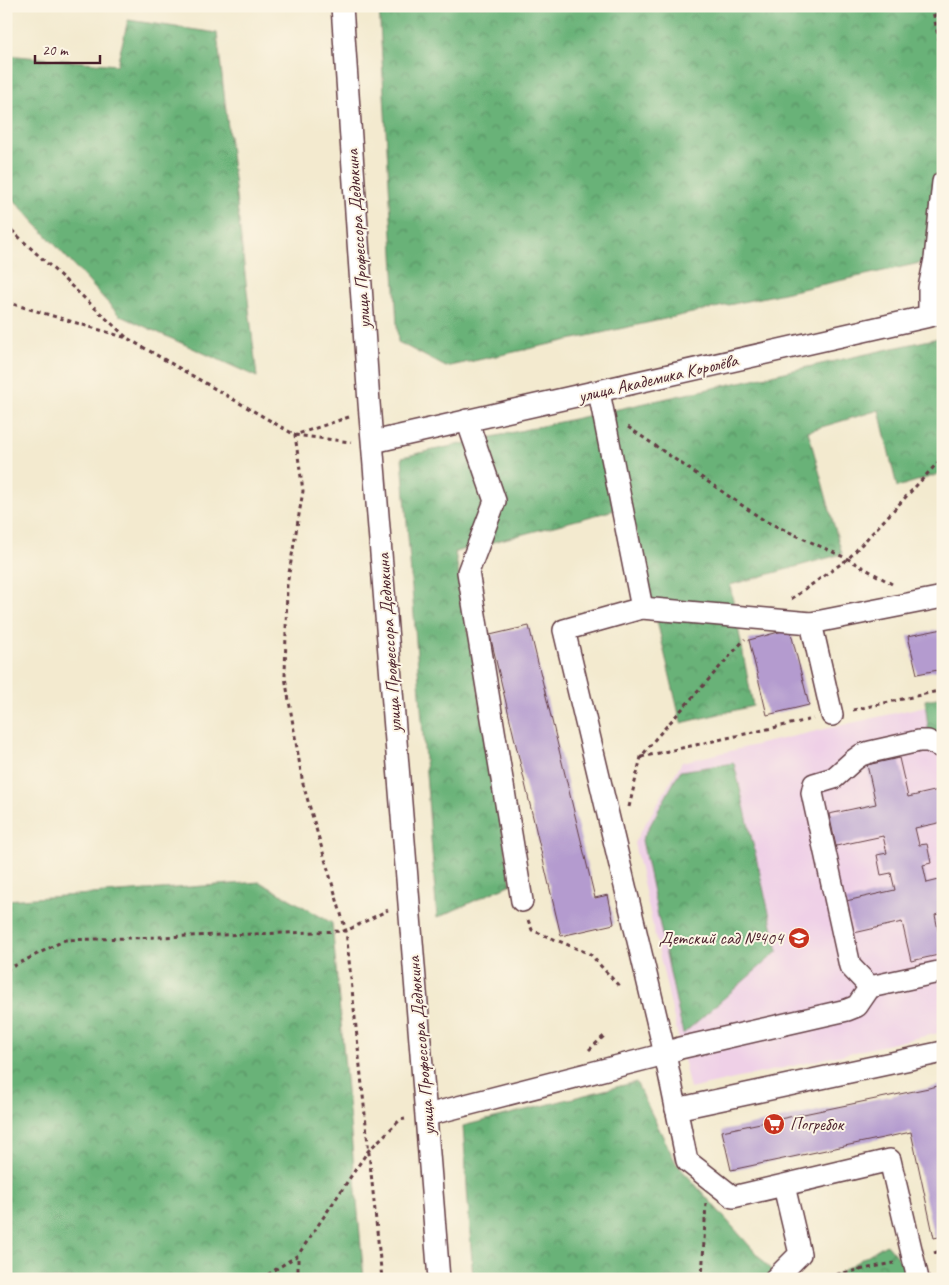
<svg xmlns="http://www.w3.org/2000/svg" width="949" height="1285" viewBox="0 0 949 1285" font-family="Caveat,sans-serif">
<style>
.built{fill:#efd0e7}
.forest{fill:url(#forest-crowns);stroke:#5a6852}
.building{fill:#b49bcf}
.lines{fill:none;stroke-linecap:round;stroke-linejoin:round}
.minor-casing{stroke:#633d44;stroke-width:24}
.path{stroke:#633d44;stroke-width:3;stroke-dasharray:4 4;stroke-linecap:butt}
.minor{stroke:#fff;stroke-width:21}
.labels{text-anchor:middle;stroke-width:4;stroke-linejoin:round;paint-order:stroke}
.street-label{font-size:18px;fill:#4a1f2b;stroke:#fcf5e5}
.poi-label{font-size:18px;fill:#4a1f2b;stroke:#fcf5e5;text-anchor:end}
</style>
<defs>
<pattern id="forest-crowns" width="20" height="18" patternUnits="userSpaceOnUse" patternTransform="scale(1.25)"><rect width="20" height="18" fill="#69b278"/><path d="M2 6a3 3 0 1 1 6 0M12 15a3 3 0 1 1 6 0" fill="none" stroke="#589063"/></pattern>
</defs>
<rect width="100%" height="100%" fill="#fcf5e5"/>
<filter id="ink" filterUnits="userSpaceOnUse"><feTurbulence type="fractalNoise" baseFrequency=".02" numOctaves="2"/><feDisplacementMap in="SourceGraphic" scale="10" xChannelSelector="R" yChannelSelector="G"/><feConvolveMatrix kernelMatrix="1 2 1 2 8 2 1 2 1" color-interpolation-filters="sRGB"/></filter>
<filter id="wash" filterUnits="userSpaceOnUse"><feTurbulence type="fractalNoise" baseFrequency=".0096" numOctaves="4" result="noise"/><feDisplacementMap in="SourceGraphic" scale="20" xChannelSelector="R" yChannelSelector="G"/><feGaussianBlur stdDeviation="1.12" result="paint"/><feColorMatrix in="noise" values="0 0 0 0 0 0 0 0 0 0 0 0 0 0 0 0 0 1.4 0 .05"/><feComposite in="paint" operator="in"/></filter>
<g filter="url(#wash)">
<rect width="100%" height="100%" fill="#f3eacf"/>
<polygon class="built" points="943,702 943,1032 690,1089 634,843 682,762"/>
<g class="forest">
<polygon points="379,6 943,6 943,258 446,367 398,342"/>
<polygon points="128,20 217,33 257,377 119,315 6,191 6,55 117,65"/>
<polygon points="943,337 943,473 897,487 879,410 808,431 842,554 730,585 753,706 681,723 630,506 455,552 511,884 437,918 402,457"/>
<polygon points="943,697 943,744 930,746 925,700"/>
<polygon points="734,763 778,951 683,1034 642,840 680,771"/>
<polygon points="260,882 332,923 364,1279 6,1279 6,900"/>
<polygon points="636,1082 676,1163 779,1279 473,1279 463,1126"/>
<polygon points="886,1244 916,1279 829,1279"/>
</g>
<g id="blocks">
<g class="building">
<polygon points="529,626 595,898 608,895 614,924 561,936 490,635"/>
<polygon points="790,629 809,705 767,715 749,640"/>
<polygon points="943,629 943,669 917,674 908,636"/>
<polygon points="899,758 908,797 943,789 943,822 915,828 919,845 927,844 931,863 923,865 927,883 943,879 943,913 935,915 943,954 911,961 902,922 854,933 846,901 895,890 891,873 881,875 877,855 887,853 883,836 836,846 829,814 876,804 867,765"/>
<polygon points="943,1085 943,1236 934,1238 911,1132 731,1170 722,1131"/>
</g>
</g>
</g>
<g filter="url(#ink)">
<use href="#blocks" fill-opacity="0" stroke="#633d44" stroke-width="1"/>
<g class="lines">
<g class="minor-casing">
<g id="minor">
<polyline points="342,6 369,403 439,1279"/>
<polyline points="929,316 929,288 935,259 943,182"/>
<polyline points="599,392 642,608 564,630 665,1054 687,1161 733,1197 890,1160 918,1279"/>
<polyline points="467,420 495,501 468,572 522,901"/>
<polyline points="373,442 943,313"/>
<polyline points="642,608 811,623"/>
<polyline points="832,715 811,623 943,597"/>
<polyline points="870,987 850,966 812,793 814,784 834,778 854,760 861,755 870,752 919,741 928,741 943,748"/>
<polyline points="676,1109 943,1052"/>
<polyline points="427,1115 665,1054 680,1048 847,1010 857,1006 870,987 943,971"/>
<polyline points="775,1279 800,1254 784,1186"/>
</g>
</g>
<g class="path">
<polyline points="932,6 943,61"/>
<polyline points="934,17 943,8"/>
<polyline points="6,225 126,337"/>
<polyline points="6,302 127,338 295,435 351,442"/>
<polyline points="349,417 295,435 303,491 287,585 285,677 303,784 346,931 382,1279"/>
<polyline points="628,427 765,521 848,559 892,584"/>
<polyline points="791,599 848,559 943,457"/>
<polyline points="853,710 943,690"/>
<polyline points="641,757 813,719"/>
<polyline points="629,807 641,757 656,738 745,639"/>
<polyline points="528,920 532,930 590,954 619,986"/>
<polyline points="6,970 65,940 346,931 388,910"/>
<polyline points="589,1050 605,1035"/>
<polyline points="934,1253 943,1250"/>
<polyline points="261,1279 298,1255 368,1151 400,1120 405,1119"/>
<polyline points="298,1279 298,1256"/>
<polyline points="702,1279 706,1202"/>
<polyline points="813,1279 894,1263"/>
<polyline points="858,1279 860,1269"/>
</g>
<use href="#minor" class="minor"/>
</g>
</g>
<defs>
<g id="school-disc" transform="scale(1.125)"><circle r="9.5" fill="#c8321e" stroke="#fcf5e5"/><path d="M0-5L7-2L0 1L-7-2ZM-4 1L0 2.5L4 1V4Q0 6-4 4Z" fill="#fff"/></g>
<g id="supermarket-disc" transform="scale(1.125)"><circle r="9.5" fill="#c8321e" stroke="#fcf5e5"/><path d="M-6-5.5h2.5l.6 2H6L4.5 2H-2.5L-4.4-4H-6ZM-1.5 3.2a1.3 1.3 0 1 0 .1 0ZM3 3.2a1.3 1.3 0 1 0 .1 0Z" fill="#fff"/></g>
</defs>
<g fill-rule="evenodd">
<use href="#school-disc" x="799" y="938"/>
<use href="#supermarket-disc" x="774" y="1124"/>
</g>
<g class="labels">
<g class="street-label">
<text transform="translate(358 239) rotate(-94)" y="6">улица Профессора Дедюкина</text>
<text transform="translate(658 378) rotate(-13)" y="6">улица Академика Королёва</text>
<text transform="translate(389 643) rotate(-94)" y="6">улица Профессора Дедюкина</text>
<text transform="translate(421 1046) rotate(-95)" y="6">улица Профессора Дедюкина</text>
</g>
<g class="poi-label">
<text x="783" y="944">Детский сад №404</text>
<text x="790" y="1130" text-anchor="start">Погребок</text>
</g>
</g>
<rect width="949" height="1285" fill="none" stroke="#fcf5e5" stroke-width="25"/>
<path d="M35 55v8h65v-8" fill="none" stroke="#4a1f2b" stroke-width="2.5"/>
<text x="42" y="55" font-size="15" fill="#4a1f2b" stroke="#fcf5e5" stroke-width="4" paint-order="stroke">20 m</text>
</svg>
